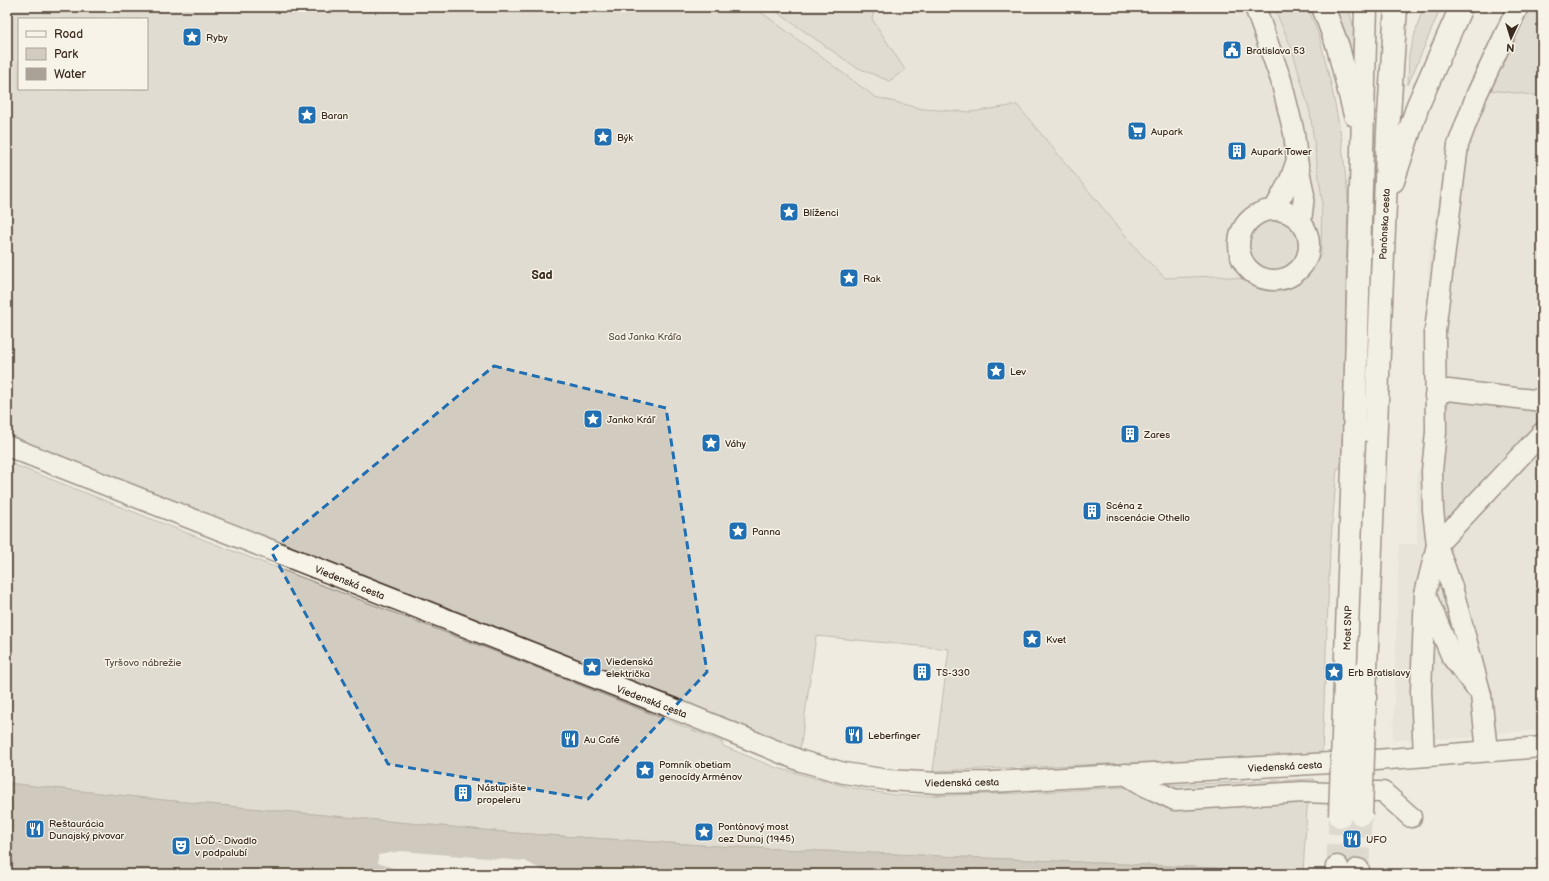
<svg xmlns="http://www.w3.org/2000/svg" width="1549" height="881" viewBox="0 0 1549 881" font-family="'Balsamiq Sans',sans-serif">
<style>
.built{fill:#e0dbd0}
.green{fill:#d1cbc0;stroke:#867a6f;fill-rule:evenodd}
.water{fill:#aaa296;stroke:#7e7266}
.pier{fill:#efebe0}
.lines{fill:none;stroke-linecap:round;stroke-linejoin:round}
.major-tunnel{stroke:#cbc4b9;stroke-width:22;stroke-dasharray:22 11;stroke-linecap:butt}
.minor-casing{stroke:#3b2a1e;stroke-width:23}
.major-casing{stroke:#3b2a1e;stroke-width:25}
.minor{stroke:#f7f3e8;stroke-width:20}
.major{stroke:#f7f3e8;stroke-width:22}
.major-bridge-casing{stroke:#3b2a1e;stroke-width:25;stroke-linecap:butt}
.major-bridge{stroke:#f7f3e8;stroke-width:22}
.marked{fill:none;stroke:#1f6fb2;stroke-width:3;stroke-dasharray:8 5;stroke-linejoin:round}
.labels{text-anchor:middle;stroke-width:3;stroke-linejoin:round;paint-order:stroke}
.poi-label{font-size:10px;fill:#3b2a1e;stroke:#f7f3e8;text-anchor:start}
.street-label{font-size:10px;fill:#3b2a1e;stroke:#f7f3e8}
.park-label{font-size:10px;fill:#605246;stroke:#f7f3e8}
.quarter-label{font-size:12px;font-weight:bold;fill:#3b2a1e;stroke:#f7f3e8}
</style>
<rect width="100%" height="100%" fill="#efebe0"/>
<filter id="ink" filterUnits="userSpaceOnUse"><feTurbulence type="fractalNoise" baseFrequency=".025" numOctaves="2"/><feDisplacementMap in="SourceGraphic" scale="8" xChannelSelector="R" yChannelSelector="G"/><feConvolveMatrix kernelMatrix="1 2 1 2 8 2 1 2 1" color-interpolation-filters="sRGB"/></filter>
<g filter="url(#ink)">
<g class="built">
<polygon points="754,7 1274,7 1292,49 1310,112 1322,199 1321,255 1299,277 1284,284 1270,286 1243,279 1218,276 1165,278 1142,255 1017,105 971,112 923,109 875,97"/>
<polygon points="1506,7 1542,7 1542,730 1509,732 1467,738 1393,740 1399,544 1417,544 1417,473 1426,458 1428,433 1428,261 1447,155 1467,87"/>
</g>
<g class="green">
<path d="M 7,7 L 754,7 L 875,97 L 923,109 L 971,112 L 1017,105 L 1142,255 L 1165,278 L 1218,276 L 1243,279 L 1270,286 L 1284,284 L 1299,277 L 1321,255 L 1322,199 L 1310,112 L 1292,49 L 1274,7 L 1308,7 L 1320,39 L 1331,84 L 1341,135 L 1348,198 L 1342,468 L 1337,468 L 1330,550 L 1322,755 L 933,771 L 949,649 L 816,636 L 800,750 L 7,436 ZM 19,19 L 147,19 L 147,89 L 19,89 Z"/>
<polygon points="770,7 875,7 872,19 905,70 889,81 854,66"/>
<polygon points="1330,7 1348,7 1354,29 1353,74"/>
<polygon points="1423,7 1441,7 1408,85 1409,54"/>
<polygon points="1524,7 1542,7 1542,96 1490,90"/>
<circle cx="1274" cy="245" r="32"/>
<path d="M 1450,400 L 1532,407 L 1538,411 L 1540,424 L 1448,521 C 1442,520 1441,518 1440,512 L 1445,412 Z"/>
<polygon points="7,462 225,548 520,661 722,742 723,746 774,767 848,787 894,795 925,796 1023,793 1145,786 1314,779 1307,808 1303,872 733,847 515,833 164,800 7,783"/>
</g>
<polygon class="water" points="7,783 164,800 515,833 733,847 1354,874 7,874"/>
<g class="pier">
<polygon points="401,851 525,861 549,874 420,874 408,873 378,863 378,855"/>
<polygon points="639,870 665,871 729,874 639,874"/>
</g>
<g class="lines">
<g class="major-tunnel">
<polyline points="1337,867 1340,816"/>
<polyline points="1358,870 1361,814"/>
</g>
<g class="minor-casing">
<g id="minor">
<polyline points="1255,7 1281,80 1294,133 1297,160 1304,195 1301,222"/>
<circle cx="1274" cy="245" r="35"/>
<polyline points="1274,210 1290,180 1297,160"/>
<polyline points="1435,396 1448,390 1542,401"/>
<polyline points="7,446 687,714 801,761 844,773 888,780 938,783 992,782 1330,763"/>
<polyline points="1427,598 1452,657 1475,687"/>
<polyline points="1487,751 1481,695 1452,587 1437,545 1433,510 1432,471 1436,432 1435,331 1458,145 1477,94 1518,7"/>
<polyline points="1424,756 1421,691 1425,594 1437,545 1542,433"/>
<polyline points="1376,760 1542,747"/>
<polyline points="1125,774 1145,786 1175,800 1303,792 1329,793"/>
<polyline points="1375,792 1383,792 1411,817"/>
</g>
</g>
<g class="major-casing">
<g id="major">
<polyline points="1323,7 1338,47 1355,115"/>
<polyline points="1393,181 1418,105 1461,7"/>
<polyline points="1354,440 1366,7"/>
<polyline points="1366,670 1388,131 1396,7"/>
<polyline points="1337,874 1337,867"/>
<polyline points="1358,874 1358,870"/>
</g>
</g>
<use href="#minor" class="minor"/>
<use href="#major" class="major"/>
<g class="major-bridge-casing">
<g id="major-bridge">
<polyline points="1361,814 1366,670"/>
<polyline points="1340,816 1354,440"/>
</g>
</g>
<use href="#major-bridge" class="major-bridge"/>
</g>
</g>
<path d="M0 0H1549V881H0ZM 494,366 L 666,408 L 707,672 L 588,799 L 388,764 L 271,551 Z" fill="#efebe0" fill-opacity=".55" fill-rule="evenodd"/>
<path class="marked" d="M 494,366 L 666,408 L 707,672 L 588,799 L 388,764 L 271,551 Z"/>
<defs>
<g id="sight-square" transform="scale(1)"><rect x="-9" y="-9" width="18" height="18" rx="4" fill="#1f6fb2" stroke="#f7f3e8"/><path d="M0-6L1.8-2.2L6-1.7L2.9 1.2L3.7 5.4L0 3.3L-3.7 5.4L-2.9 1.2L-6-1.7L-1.8-2.2Z" fill="#fff"/></g>
<g id="civic-square" transform="scale(1)"><rect x="-9" y="-9" width="18" height="18" rx="4" fill="#1f6fb2" stroke="#f7f3e8"/><path d="M-.6-6.5H3V-4.5H.6V-3L4-1V1h2V6H-6V1h2V-1L-.6-3ZM-1.2 2.5V6h2.4V2.5Z" fill="#fff"/></g>
<g id="supermarket-square" transform="scale(1)"><rect x="-9" y="-9" width="18" height="18" rx="4" fill="#1f6fb2" stroke="#f7f3e8"/><path d="M-6-5.5h2.5l.6 2H6L4.5 2H-2.5L-4.4-4H-6ZM-1.5 3.2a1.3 1.3 0 1 0 .1 0ZM3 3.2a1.3 1.3 0 1 0 .1 0Z" fill="#fff"/></g>
<g id="building-square" transform="scale(1)"><rect x="-9" y="-9" width="18" height="18" rx="4" fill="#1f6fb2" stroke="#f7f3e8"/><path d="M-4-6H4V6H1V3H-1V6H-4ZM-2.5-4.3h1.7v1.8h-1.7ZM.8-4.3h1.7v1.8H.8ZM-2.5-1h1.7V.8h-1.7ZM.8-1h1.7V.8H.8Z" fill="#fff"/></g>
<g id="restaurant-square" transform="scale(1)"><rect x="-9" y="-9" width="18" height="18" rx="4" fill="#1f6fb2" stroke="#f7f3e8"/><path d="M-5-6h1v4h1v-4h1v4h1v-4h1v5L-1.5 .5V6h-2V.5L-5-1ZM5-6V6H3V1.5H1.5Q1.5-4 5-6Z" fill="#fff"/></g>
<g id="theatre-square" transform="scale(1)"><rect x="-9" y="-9" width="18" height="18" rx="4" fill="#1f6fb2" stroke="#f7f3e8"/><path d="M-5-5.5Q0-4 5-5.5V0Q5 5 0 6Q-5 5-5 0ZM-3.3-2.5H-1v1.5H-3.3ZM1-2.5H3.3v1.5H1ZM-2.8 1Q0 5.5 2.8 1Z" fill="#fff"/></g>
</defs>
<g fill-rule="evenodd">
<use href="#sight-square" x="192" y="37"/>
<use href="#civic-square" x="1232" y="50"/>
<use href="#sight-square" x="307" y="115"/>
<use href="#supermarket-square" x="1137" y="131"/>
<use href="#sight-square" x="603" y="137"/>
<use href="#building-square" x="1237" y="151"/>
<use href="#sight-square" x="789" y="212"/>
<use href="#sight-square" x="849" y="278"/>
<use href="#sight-square" x="996" y="371"/>
<use href="#sight-square" x="593" y="419"/>
<use href="#building-square" x="1130" y="434"/>
<use href="#sight-square" x="711" y="443"/>
<use href="#building-square" x="1092" y="511"/>
<use href="#sight-square" x="738" y="531"/>
<use href="#sight-square" x="1032" y="639"/>
<use href="#sight-square" x="592" y="667"/>
<use href="#building-square" x="922" y="672"/>
<use href="#sight-square" x="1334" y="672"/>
<use href="#restaurant-square" x="854" y="735"/>
<use href="#restaurant-square" x="570" y="739"/>
<use href="#sight-square" x="645" y="770"/>
<use href="#building-square" x="463" y="793"/>
<use href="#restaurant-square" x="35" y="829"/>
<use href="#sight-square" x="704" y="832"/>
<use href="#restaurant-square" x="1352" y="839"/>
<use href="#theatre-square" x="181" y="846"/>
</g>
<g class="labels">
<g class="poi-label">
<text x="206" y="41">Ryby</text>
<text x="1246" y="54">Bratislava 53</text>
<text x="321" y="119">Baran</text>
<text x="1151" y="135">Aupark</text>
<text x="617" y="141">Býk</text>
<text x="1251" y="155">Aupark Tower</text>
<text x="803" y="216">Blíženci</text>
<text x="863" y="282">Rak</text>
<text x="1010" y="375">Lev</text>
<text x="607" y="423">Janko Kráľ</text>
<text x="1144" y="438">Zares</text>
<text x="725" y="447">Váhy</text>
<text x="1106" y="509">Scéna z<tspan x="1106" dy="12">inscenácie Othello</tspan></text>
<text x="752" y="535">Panna</text>
<text x="1046" y="643">Kvet</text>
<text x="606" y="665">Viedenská<tspan x="606" dy="12">električka</tspan></text>
<text x="936" y="676">TS-330</text>
<text x="1348" y="676">Erb Bratislavy</text>
<text x="868" y="739">Leberfinger</text>
<text x="584" y="743">Au Café</text>
<text x="659" y="768">Pomník obetiam<tspan x="659" dy="12">genocídy Arménov</tspan></text>
<text x="477" y="791">Nástupište<tspan x="477" dy="12">propeleru</tspan></text>
<text x="49" y="827">Reštaurácia<tspan x="49" dy="12">Dunajský pivovar</tspan></text>
<text x="718" y="830">Pontónový most<tspan x="718" dy="12">cez Dunaj (1945)</tspan></text>
<text x="1366" y="843">UFO</text>
<text x="195" y="844">LOĎ - Divadlo<tspan x="195" dy="12">v podpalubí</tspan></text>
</g>
<g class="street-label">
<text transform="translate(1384 224) rotate(-87)" y="4">Panónska cesta</text>
<text transform="translate(350 582) rotate(22)" y="4">Viedenská cesta</text>
<text transform="translate(1347 628) rotate(-88)" y="4">Most SNP</text>
<text transform="translate(652 701) rotate(21)" y="4">Viedenská cesta</text>
<text transform="translate(1285 766) rotate(-3)" y="4">Viedenská cesta</text>
<text transform="translate(962 782) rotate(-1)" y="4">Viedenská cesta</text>
</g>
<g class="park-label">
<text x="645" y="340">Sad Janka Kráľa</text>
<text x="143" y="666">Tyršovo nábrežie</text>
</g>
<g class="quarter-label">
<text x="542" y="279">Sad</text>
</g>
</g>
<rect width="1549" height="881" fill="none" stroke="#f7f3e8" stroke-width="24"/>
<rect x="12" y="12" width="1525" height="857" fill="none" stroke="#3b2a1e" stroke-width="1.5" filter="url(#ink)"/>
<rect x="18" y="18" width="130" height="72" fill="#f7f3e8" stroke="#aca397"/>
<rect x="26" y="31" width="20" height="6" fill="#f7f3e8" stroke="#aca397"/>
<text x="54" y="38" font-size="12" fill="#3b2a1e">Road</text>
<rect x="26" y="48" width="20" height="12" fill="#d1cbc0" stroke="#aca397"/>
<text x="54" y="58" font-size="12" fill="#3b2a1e">Park</text>
<rect x="26" y="68" width="20" height="12" fill="#aaa296" stroke="#aca397"/>
<text x="54" y="78" font-size="12" fill="#3b2a1e">Water</text>
<g transform="translate(1511 38) rotate(184)" stroke="#f7f3e8" stroke-width="3" paint-order="stroke">
<path d="M0-3L7 15L0 10L-7 15Z" fill="#3b2a1e"/>
<text y="-6" font-size="11" font-weight="bold" text-anchor="middle" fill="#3b2a1e">N</text>
</g>
</svg>
